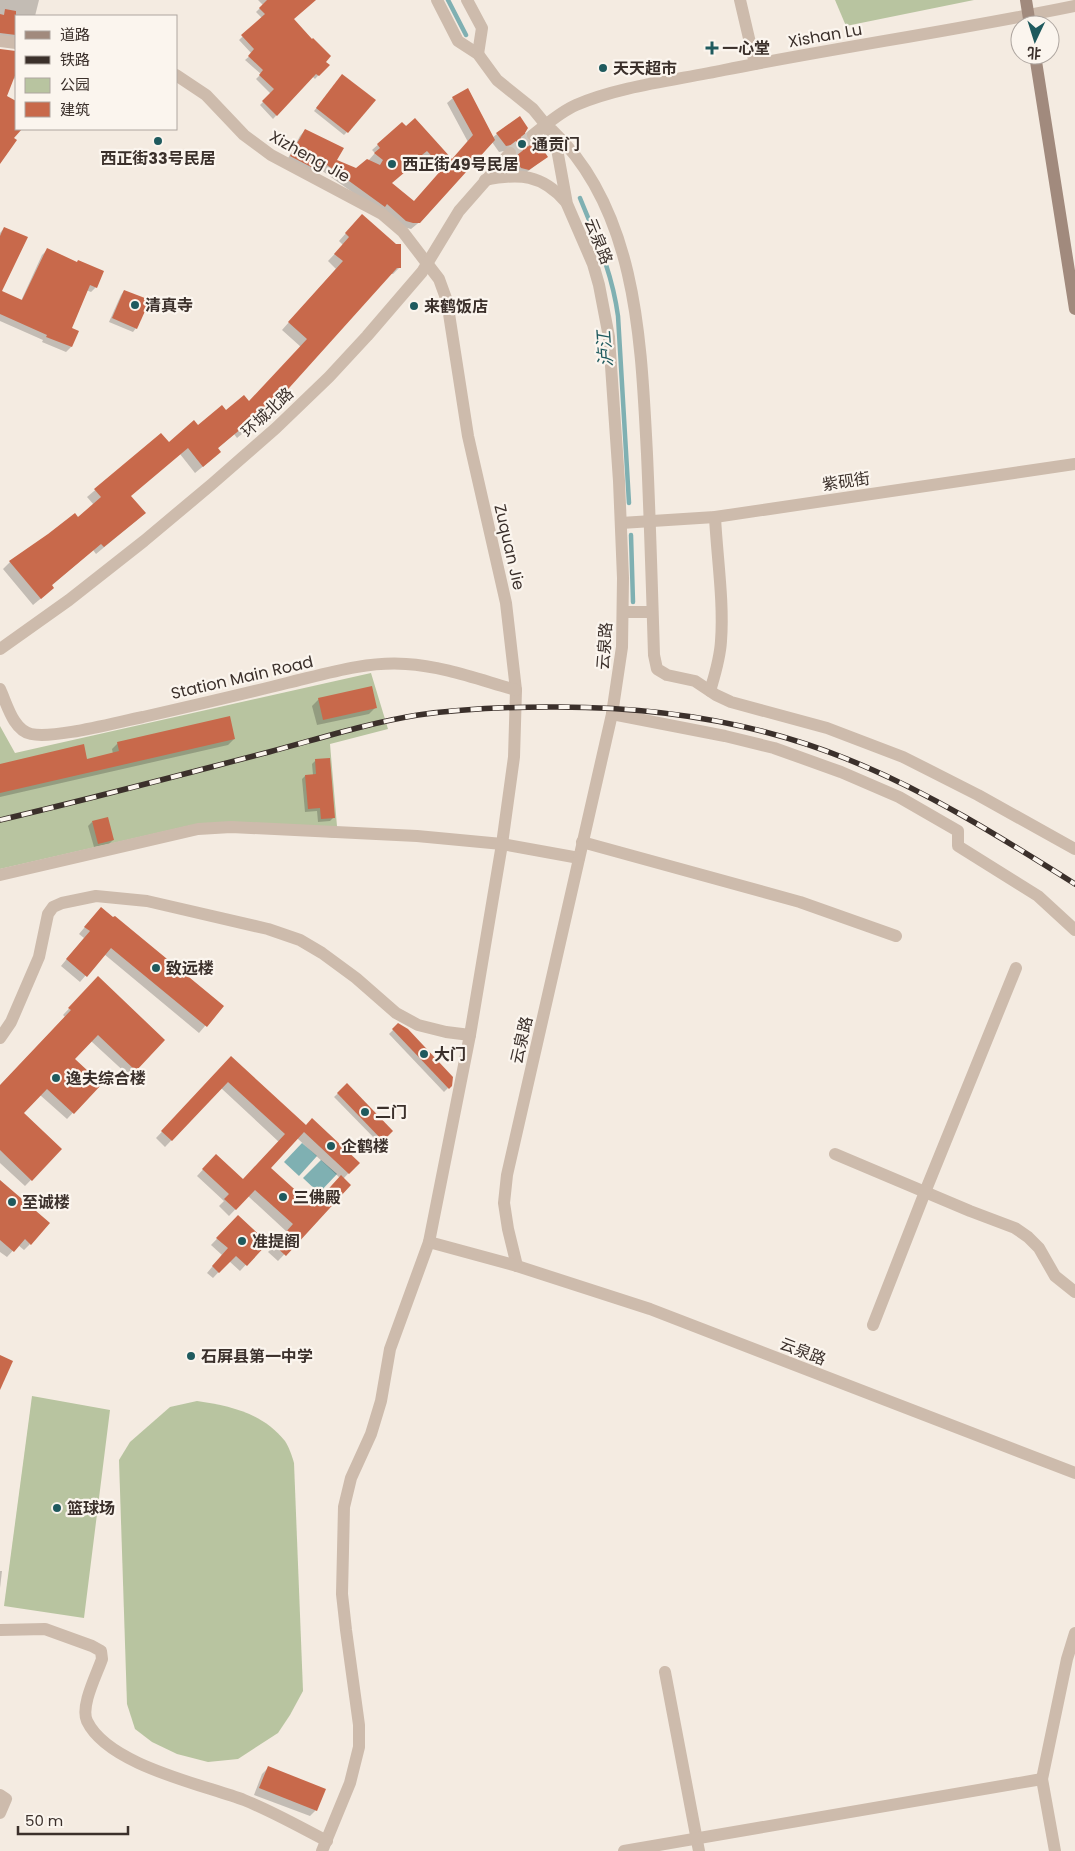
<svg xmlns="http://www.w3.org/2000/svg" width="1075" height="1851" viewBox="0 0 1075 1851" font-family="Poppins,'Noto Sans SC',sans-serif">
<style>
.green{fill:#b8c4a0}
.water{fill:#7fb0b2}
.shadow{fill:#0003;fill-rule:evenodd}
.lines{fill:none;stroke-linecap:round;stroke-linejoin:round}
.stream{stroke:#7fb0b2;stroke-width:4.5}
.building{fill:#c8694b;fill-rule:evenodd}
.tertiary-tunnel{stroke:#cfc6bd;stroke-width:12;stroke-dasharray:12 6;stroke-linecap:butt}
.minor{stroke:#cdbbac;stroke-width:12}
.tertiary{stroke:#cdbbac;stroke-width:12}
.secondary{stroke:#a18a7d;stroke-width:12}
.rail-casing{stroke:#3b302b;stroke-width:5.5}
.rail{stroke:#fbf5ee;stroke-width:4;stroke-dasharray:11;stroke-linecap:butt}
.poi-dot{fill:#1f5a5e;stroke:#fbf5ee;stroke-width:2}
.labels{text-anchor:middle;stroke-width:4.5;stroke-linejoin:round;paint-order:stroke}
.street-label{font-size:16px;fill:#3b302b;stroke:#fbf5ee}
.poi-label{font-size:16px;font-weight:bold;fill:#3b302b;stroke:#fbf5ee;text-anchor:start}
.water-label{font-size:18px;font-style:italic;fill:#1f5a5e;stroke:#fbf5ee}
</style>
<rect width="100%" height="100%" fill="#f4ebe1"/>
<g class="green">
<polygon points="835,0 974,0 846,26"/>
<polygon points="371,673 388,729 330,744 338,838 192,825 0,869 0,726 15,753"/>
<polygon points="32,1396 110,1410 84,1618 4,1606"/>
<path d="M 197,1401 C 231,1406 262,1413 285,1441 C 289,1447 292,1456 294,1463 L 303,1691 L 290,1715 L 278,1733 L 238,1759 L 208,1762 L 177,1754 L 152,1742 L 135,1729 L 127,1704 L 119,1460 L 130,1442 L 170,1407 Z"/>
</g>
<g class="water">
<polygon points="302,1143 317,1156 299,1176 284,1162"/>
<polygon points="321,1160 337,1174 319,1193 303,1178"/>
</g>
<g class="shadow">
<polygon points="0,0 39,0 35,16 16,16 16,40 0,38"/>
<polygon points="258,0 304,0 292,19 324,62 328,65 315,79 312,76 273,119 260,105 271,94 256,79 261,74 245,60 252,54 239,40 262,18 256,12 263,5"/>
<polygon points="0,50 16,52 16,79 13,78 5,96 16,102 15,125 16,129 20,129 12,138 0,162"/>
<polygon points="340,79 347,132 344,135 314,111"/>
<path d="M 453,98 L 492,138 L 497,134 L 524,132 L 525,140 L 546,157 L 522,176 L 514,174 L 509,167 L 512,161 L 510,154 L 504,151 L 499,152 L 492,142 L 422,220 L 411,229 L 400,226 L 321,170 L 316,175 L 286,162 L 300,136 L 305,130 L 335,160 L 356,169 L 368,161 L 375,153 L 372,150 L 402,123 L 452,160 L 468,142 L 447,103 ZM 420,155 L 439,174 L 413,203 L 391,183 L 402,171 Z"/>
<polygon points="355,223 400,267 393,274 390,274 254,424 237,438 234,434 217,449 212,459 195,473 180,454 130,496 137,520 96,554 93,550 51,586 45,595 33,605 3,569 10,562 77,518 94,505 87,497 161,434 168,443 226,412 249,403 301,347 282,330 336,269 328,261 343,245 339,241"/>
<polygon points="4,228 1,291 21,301 42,255 47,250 96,287 91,292 86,290 71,328 71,347 66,352 42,342 43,340 0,321 0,233"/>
<polygon points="124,291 136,328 133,332 109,322 121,295"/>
<polygon points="319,699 376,707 369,714 317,725 312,706"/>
<polygon points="234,739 228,745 0,797 0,765 86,760 113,754 112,749 118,743"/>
<polygon points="316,760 334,817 330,821 318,822 317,811 305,812 302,779 305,776 313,775 312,764"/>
<polygon points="92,822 113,840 109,844 94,847 88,826"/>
<polygon points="95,915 222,1006 199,1033 104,954 80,982 61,966 84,938 79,934"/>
<polygon points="98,978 164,1040 129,1076 91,1041 73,1059 100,1084 67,1119 40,1095 22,1114 61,1149 25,1186 0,1163 0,1086 65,1017 63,1015"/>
<polygon points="398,1025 450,1086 444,1092 389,1034"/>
<path d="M 225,1065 L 306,1127 L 358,1163 L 343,1179 L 350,1185 L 278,1261 L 268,1252 L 287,1232 L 248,1196 L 229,1216 L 219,1206 L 224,1201 L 197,1176 L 210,1162 L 243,1180 L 279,1142 L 221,1088 L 165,1147 L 156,1138 ZM 297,1138 L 340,1178 L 312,1208 L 269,1168 Z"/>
<polygon points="347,1085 392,1131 379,1143 334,1097"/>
<polygon points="0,1182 30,1244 24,1250 18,1245 7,1257 0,1252"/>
<polygon points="238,1217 266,1243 240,1271 229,1261 213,1278 207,1273 222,1255 211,1245"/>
<polygon points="0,1571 2,1571 0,1588"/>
<polygon points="268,1768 316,1810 310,1816 254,1795 262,1774"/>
</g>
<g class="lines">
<g class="stream">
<polyline points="448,0 466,35"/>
<path d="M 580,198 C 597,240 612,272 618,316 L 629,503"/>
<polyline points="631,535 633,602"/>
</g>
</g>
<g class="building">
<polygon points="267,0 316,0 294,19 312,39 313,38 331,56 326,62 330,65 319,76 316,74 277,116 262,101 274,89 259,75 263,70 248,56 254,49 241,35 265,14 259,8"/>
<polygon points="5,9 16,11 16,35 0,33 0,14 4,15"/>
<polygon points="0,49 16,51 16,73 7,96 16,101 16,129 22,129 14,138 17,140 0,164"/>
<polygon points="342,74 376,100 348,133 316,108"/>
<path d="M 468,88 L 495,140 L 420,223 L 413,223 L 406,221 L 387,204 L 385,207 L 327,165 L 323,170 L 314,166 L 313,168 L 290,156 L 305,129 L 344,148 L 337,160 L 356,168 L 367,159 L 380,165 L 383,160 L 374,153 L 380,148 L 377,144 L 402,122 L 406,126 L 415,118 L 452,159 L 473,135 L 452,97 ZM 427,151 L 443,168 L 414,201 L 392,183 L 405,172 L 403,170 Z"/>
<polygon points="520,116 528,128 525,133 526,140 531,143 538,142 548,157 529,170 521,168 515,160 518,154 516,147 511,145 506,146 496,133"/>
<polygon points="362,214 396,244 401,244 401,268 397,268 263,417 245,432 242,428 218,448 221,452 203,467 188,448 131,496 146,513 104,547 101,544 52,585 54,588 41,599 9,561 48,534 75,513 78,517 101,497 94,489 161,433 169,442 194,420 198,425 222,405 226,410 244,395 249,401 307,339 288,322 343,261 334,254 349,237 345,233"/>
<polygon points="4,227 28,237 2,291 22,300 47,248 77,262 78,260 104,271 97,288 90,285 72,328 79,331 72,347 46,337 47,335 0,314 0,236"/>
<polygon points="124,290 150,300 137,329 112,318"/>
<polygon points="372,686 377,708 323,720 318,698"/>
<polygon points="230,716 235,739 0,793 0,764 84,744 87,759 119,751 117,742"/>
<polygon points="330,758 335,818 321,819 320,808 308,809 305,775 316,774 315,759"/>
<polygon points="108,817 114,840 98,844 92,821"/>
<polygon points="101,907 113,917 115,916 224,1006 207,1027 111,948 87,977 66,959 90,931 84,927"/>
<polygon points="98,976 165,1040 136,1071 98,1035 75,1059 102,1084 74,1114 47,1089 24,1113 62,1149 32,1181 0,1150 0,1085 71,1010 68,1008"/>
<polygon points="398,1023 408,1029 453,1077 452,1086 449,1089 392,1029"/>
<polygon points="231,1056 306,1125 312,1118 360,1163 349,1174 304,1132 271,1168 313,1206 341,1175 351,1185 286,1256 274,1245 293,1224 255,1190 236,1210 224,1199 229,1194 202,1169 216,1154 243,1179 285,1134 228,1082 172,1141 161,1131"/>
<polygon points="347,1083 393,1131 383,1141 337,1093"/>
<polygon points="0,1180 50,1223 31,1245 25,1239 14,1252 0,1240"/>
<polygon points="238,1215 268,1243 247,1266 236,1256 219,1273 212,1266 228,1248 216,1238"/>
<polygon points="0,1355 13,1361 0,1390"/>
<polygon points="268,1766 326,1789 317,1811 259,1788"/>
</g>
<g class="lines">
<polyline class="tertiary-tunnel" points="510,153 533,135"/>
<g class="minor">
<polyline points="740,0 755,64"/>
<polyline points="0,41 16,43"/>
<polyline points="176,75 206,95 244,135 271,155 382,214 403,232 439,279 447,301 468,436 506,603 516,690 514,757 502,844 470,1035 429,1242 390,1349 381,1401 371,1434 351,1478 344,1507 342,1594 346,1630 359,1725 359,1747 350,1783 322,1851"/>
<path d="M 552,130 C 638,211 641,344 647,454 C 650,521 652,588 654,655 L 657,669 L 667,675 L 695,681 L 716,695 L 731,702 L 827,728 L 903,757 L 978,795 L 1075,849"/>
<path d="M 485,180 C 519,173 542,174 566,202"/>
<polyline points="621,523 715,517 1075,464"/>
<polyline points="623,612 652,612"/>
<path d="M 0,689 C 7,704 13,730 31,734 C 55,739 117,722 143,717 C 191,706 239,695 287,683 C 325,674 366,661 406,664 C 443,666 480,680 516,690"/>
<path d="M 710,691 C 715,674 720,659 721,641 C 724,602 717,557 715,517"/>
<polyline points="612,714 725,736 774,748 841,772 899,797 958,831 958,846 1038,896 1075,930"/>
<polyline points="582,842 800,902 896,936"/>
<polyline points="0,875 198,829 231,827 417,836 502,844 579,858"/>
<polyline points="0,1038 11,1022 39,957 48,914 53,907 62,903 96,896 147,901 268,929 300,940 322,953 356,978 396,1013 418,1025 446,1032 470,1035"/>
<polyline points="835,1154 970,1211 1015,1228 1028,1237 1039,1248 1055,1276 1075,1292"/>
<polyline points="517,1266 508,1229 504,1203 507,1175 612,714 622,647 623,578 619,481 609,337 599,285 593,264 567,204 557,149 546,125"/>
<polyline points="873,1325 925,1192 1016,968"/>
<path d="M 0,1630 L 45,1629 L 92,1646 L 101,1651 L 102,1659 C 97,1674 80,1706 87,1721 C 108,1765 201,1784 244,1800 C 272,1811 300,1827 327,1841"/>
<polyline points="665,1672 699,1851"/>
<polyline points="1042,1779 1067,1659 1075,1633"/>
<polyline points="0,1795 6,1799 0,1813"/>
<polyline points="624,1851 1042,1779 1055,1851"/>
</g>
<g class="tertiary">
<polyline points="437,0 458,41 478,54 497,80 533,109 546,125"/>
<polyline points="467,0 482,28 478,54"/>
<path d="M 533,135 C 547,124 560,112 576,105 C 620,86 677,80 724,70 C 841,47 958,30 1075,6"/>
<polyline points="0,649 69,600 144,541 212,484 276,428 329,377 367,336 422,272 459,211 510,153"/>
<polyline points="429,1242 517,1266 650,1309 1075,1473"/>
</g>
<g class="secondary">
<polyline points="1026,0 1030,25"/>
<polyline points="1035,55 1075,309"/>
</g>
<g class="rail-casing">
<path id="rail" d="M 0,820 C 90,799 180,775 269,752 C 318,739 368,723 418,715 C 460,709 504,707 548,707 C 650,706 751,720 847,759 C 927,791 1002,838 1075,884"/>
</g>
<use href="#rail" class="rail"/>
</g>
<g class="poi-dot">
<path d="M709.5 40.5h5v5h5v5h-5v5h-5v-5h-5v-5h5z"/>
<circle cx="603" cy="68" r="5"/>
<circle cx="158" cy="141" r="5"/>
<circle cx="522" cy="144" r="5"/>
<circle cx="392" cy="164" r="5"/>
<circle cx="135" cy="305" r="5"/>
<circle cx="414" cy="306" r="5"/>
<circle cx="156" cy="968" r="5"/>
<circle cx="424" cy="1054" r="5"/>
<circle cx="56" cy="1078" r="5"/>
<circle cx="365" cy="1112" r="5"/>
<circle cx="331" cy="1146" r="5"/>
<circle cx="283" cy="1197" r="5"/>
<circle cx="12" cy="1202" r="5"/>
<circle cx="242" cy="1241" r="5"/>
<circle cx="191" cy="1356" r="5"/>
<circle cx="57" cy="1508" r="5"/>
</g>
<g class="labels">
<g class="street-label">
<text transform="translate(825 35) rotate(-10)" y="6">Xishan Lu</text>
<text transform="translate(310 156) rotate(29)" y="6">Xizheng Jie</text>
<text transform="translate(599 241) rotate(68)" y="6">云泉路</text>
<text transform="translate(267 412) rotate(-43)" y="6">环城北路</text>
<text transform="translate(846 481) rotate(-8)" y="6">紫砚街</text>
<text transform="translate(510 547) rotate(77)" y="6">Zuquan Jie</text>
<text transform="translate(604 646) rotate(-86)" y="6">云泉路</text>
<text transform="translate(242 677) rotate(-13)" y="6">Station Main Road</text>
<text transform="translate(521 1040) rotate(-77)" y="6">云泉路</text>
<text transform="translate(803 1351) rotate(21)" y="6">云泉路</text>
</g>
<g class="poi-label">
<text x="722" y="54">一心堂</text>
<text x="613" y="74">天天超市</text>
<text x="532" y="150">通贡门</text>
<text x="158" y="164" text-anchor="middle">西正街33号民居</text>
<text x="402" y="170">西正街49号民居</text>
<text x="145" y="311">清真寺</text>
<text x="424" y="312">来鹤饭店</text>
<text x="166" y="974">致远楼</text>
<text x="434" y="1060">大门</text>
<text x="66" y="1084">逸夫综合楼</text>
<text x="375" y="1118">二门</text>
<text x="341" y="1152">企鹤楼</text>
<text x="293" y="1203">三佛殿</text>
<text x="22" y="1208">至诚楼</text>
<text x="252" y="1247">准提阁</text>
<text x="201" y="1362">石屏县第一中学</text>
<text x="67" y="1514">篮球场</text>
</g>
<g class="water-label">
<text transform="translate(605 349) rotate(-94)" y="6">泸江</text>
</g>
</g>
<rect x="15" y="15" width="162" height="115" fill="#fbf5ee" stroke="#aea6a0"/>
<rect x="25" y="31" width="25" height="8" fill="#a18a7d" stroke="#aea6a0"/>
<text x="60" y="40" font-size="15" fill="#3b302b">道路</text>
<rect x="25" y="56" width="25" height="8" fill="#3b302b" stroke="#aea6a0"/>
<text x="60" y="65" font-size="15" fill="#3b302b">铁路</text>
<rect x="25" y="78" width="25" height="15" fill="#b8c4a0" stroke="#aea6a0"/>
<text x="60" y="90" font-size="15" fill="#3b302b">公园</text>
<rect x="25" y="102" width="25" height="15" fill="#c8694b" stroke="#aea6a0"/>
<text x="60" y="115" font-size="15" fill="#3b302b">建筑</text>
<g transform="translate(1035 40) rotate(184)"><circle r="24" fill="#fbf5ee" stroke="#aea6a0"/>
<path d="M0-4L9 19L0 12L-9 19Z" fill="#1f5a5e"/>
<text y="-8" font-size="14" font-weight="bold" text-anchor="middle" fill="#3b302b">北</text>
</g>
<path d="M18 1826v8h110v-8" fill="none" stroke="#3b302b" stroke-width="2.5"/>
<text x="25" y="1826" font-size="15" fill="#3b302b" stroke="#fbf5ee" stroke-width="4" paint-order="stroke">50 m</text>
</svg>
